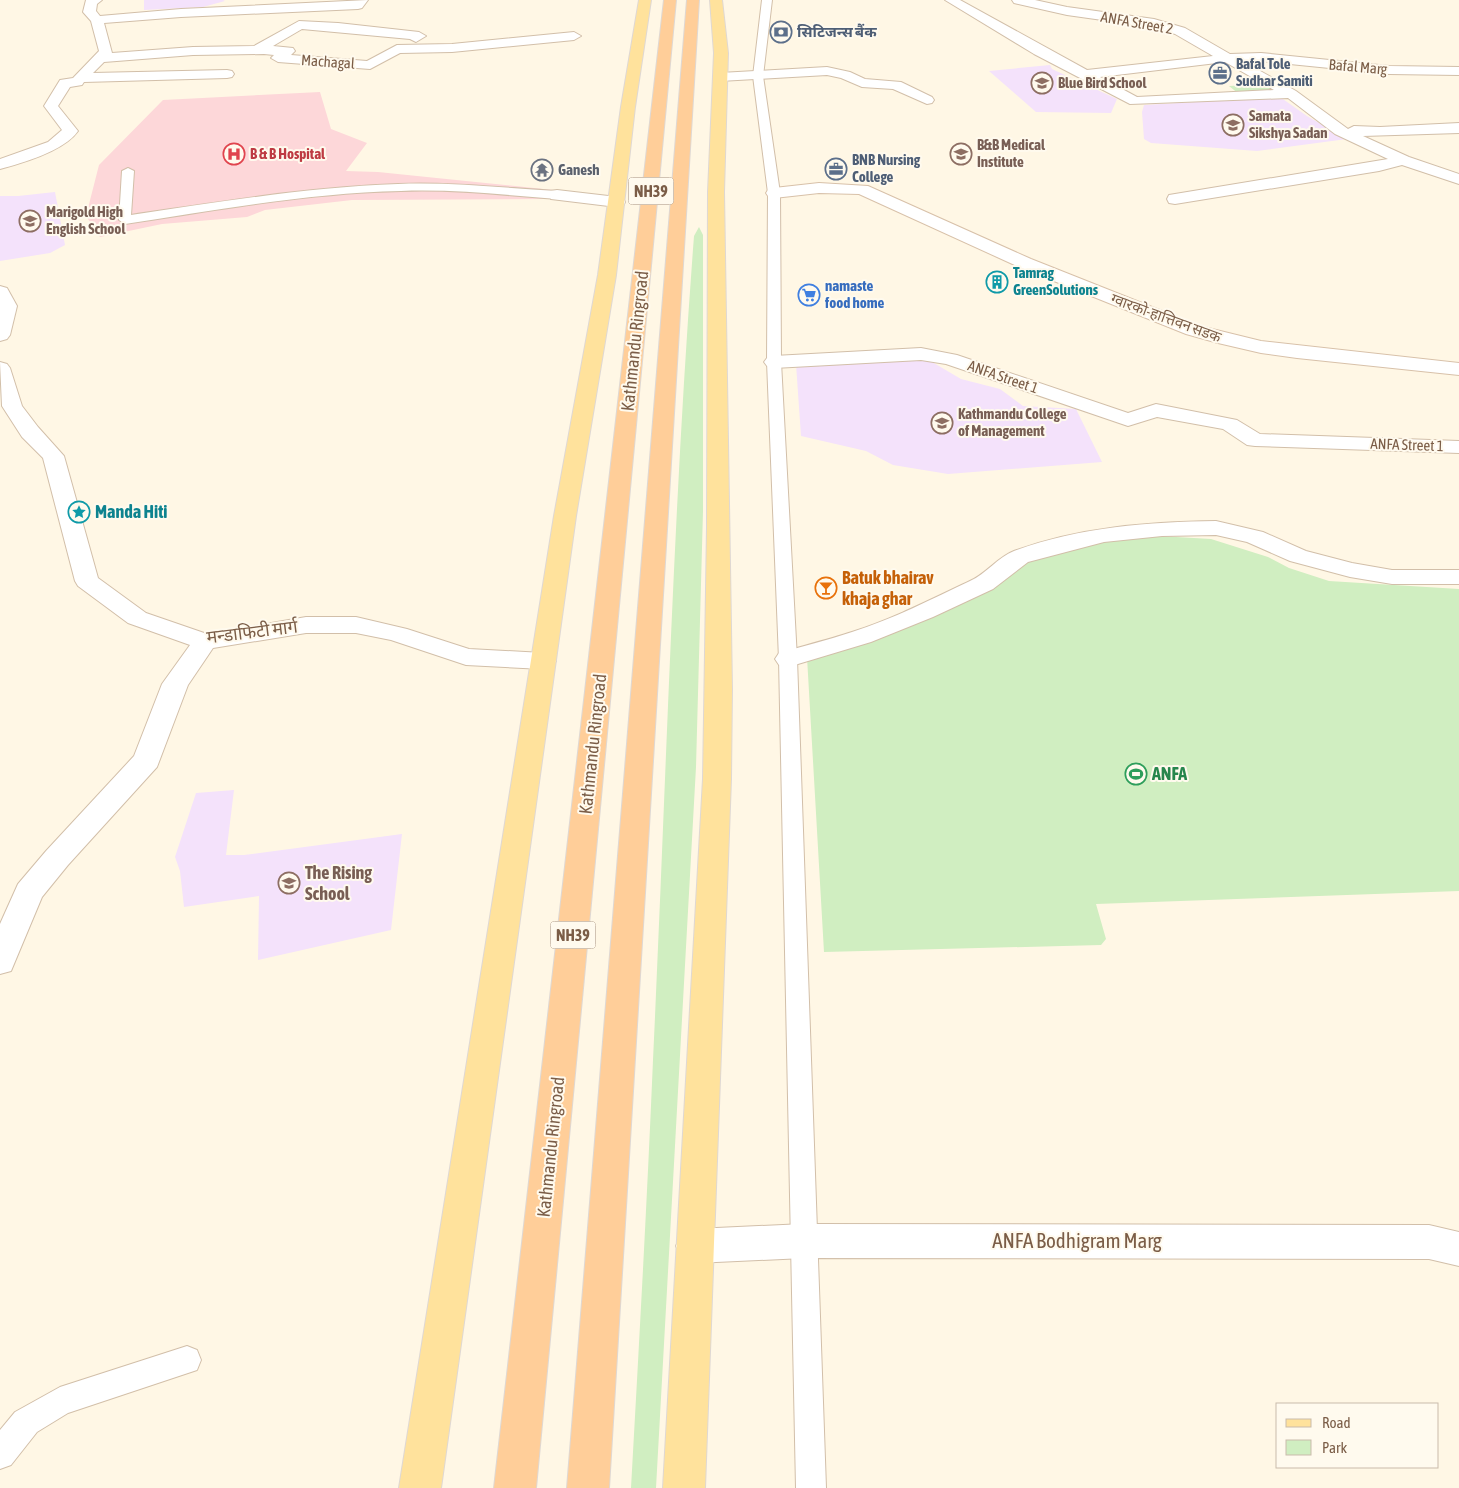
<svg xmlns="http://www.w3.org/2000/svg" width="1459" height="1488" viewBox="0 0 1459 1488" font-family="'Asap Condensed','Noto Sans Devanagari',sans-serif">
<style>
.education{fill:#f4e2fb}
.medical{fill:#fdd7d9}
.green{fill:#d0eec1}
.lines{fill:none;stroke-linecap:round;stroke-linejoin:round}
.service-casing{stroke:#d2bfa9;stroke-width:2}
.minor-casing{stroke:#d2bfa9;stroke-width:2}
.secondary-casing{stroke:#d8c1a9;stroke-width:2}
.primary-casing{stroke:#dfd8d3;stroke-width:2}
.trunk-casing{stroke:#dfd8d3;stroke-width:2}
.service{fill:#fff;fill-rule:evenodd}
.minor{fill:#fff;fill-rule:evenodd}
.secondary{fill:#fff;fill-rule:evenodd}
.primary{fill:#ffe29c;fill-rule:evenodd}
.trunk{fill:#ffce99;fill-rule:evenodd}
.labels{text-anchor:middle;stroke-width:4;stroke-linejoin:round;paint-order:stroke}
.far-street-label{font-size:15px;fill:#7b5d47;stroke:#fffaee}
.far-service-label{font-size:15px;font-weight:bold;fill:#4e5e75;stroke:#fffaee;text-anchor:start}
.far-education-label{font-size:15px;font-weight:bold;fill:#785e54;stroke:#fffaee;text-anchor:start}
.far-health-label{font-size:15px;font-weight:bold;fill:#be3a42;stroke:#fffaee;text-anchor:start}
.far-worship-label{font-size:15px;font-weight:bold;fill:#5b616d;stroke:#fffaee;text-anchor:start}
.far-culture-label{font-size:15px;font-weight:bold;fill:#0d838f;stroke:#fffaee;text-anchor:start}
.far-shop-label{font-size:15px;font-weight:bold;fill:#366cbe;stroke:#fffaee;text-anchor:start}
.shield{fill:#fffaee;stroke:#a38c79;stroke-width:1}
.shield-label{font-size:16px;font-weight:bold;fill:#7b5d47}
.street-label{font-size:18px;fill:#7b5d47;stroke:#fffaee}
.culture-label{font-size:18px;font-weight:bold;fill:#0d838f;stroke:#fffaee;text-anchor:start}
.food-label{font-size:18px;font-weight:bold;fill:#c56008;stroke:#fffaee;text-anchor:start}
.leisure-label{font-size:18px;font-weight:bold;fill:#27864d;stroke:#fffaee;text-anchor:start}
.education-label{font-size:18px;font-weight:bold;fill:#785e54;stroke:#fffaee;text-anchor:start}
.near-street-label{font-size:21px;fill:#7b5d47;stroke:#fffaee}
</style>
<rect width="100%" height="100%" fill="#fff7e5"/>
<g class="education">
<polygon points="144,0 223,0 225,1 203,7 144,10"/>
<polygon points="1050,65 1052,69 1117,99 1111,113 1036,112 989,71"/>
<polygon points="1280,97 1307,116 1347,139 1257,151 1151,143 1144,139 1142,112 1144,105"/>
<polygon points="55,192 65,245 50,253 0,261 0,196 18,196"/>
<polygon points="927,359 961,379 1000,389 1023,406 1076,409 1102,462 948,474 893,465 866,451 801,436 796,364"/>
<polygon points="234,790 226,855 244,855 402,834 391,930 258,960 259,896 184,907 180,871 175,857 196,793"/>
</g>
<polygon class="medical" points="320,92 331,129 367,143 346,171 378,172 553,190 546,199 352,200 265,210 247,217 162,224 100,237 86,216 99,165 163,100"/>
<g class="green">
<polygon points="1267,84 1280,91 1239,94 1229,86"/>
<path d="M 699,227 L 703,235 L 703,511 L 696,767 L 656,1488 L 631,1488 C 639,1345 647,1203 653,1060 C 666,785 673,510 694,236 Z"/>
<polygon points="1159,536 1211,539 1268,557 1289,568 1329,581 1459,589 1459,891 1096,904 1106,939 1101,945 824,952 807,657 1037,557 1098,542"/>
</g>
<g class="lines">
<g class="service-casing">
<g id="service">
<polygon points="762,0 772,0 763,76 780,193 781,362 797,659 826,1488 796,1488 779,659 767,362 768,193 753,76"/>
<path d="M 128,168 L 134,171 L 131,215 C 220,202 309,187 398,184 C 451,182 504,188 557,191 L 563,195 L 557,199 C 505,195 453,189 401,191 C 309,193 216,210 125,224 L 119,220 L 122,171 Z"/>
<polygon points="187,1346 197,1350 201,1360 197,1370 68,1413 37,1432 11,1465 0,1469 0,1430 15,1412 60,1387"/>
</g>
</g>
<g class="minor-casing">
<g id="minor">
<path d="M 86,0 L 102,0 L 97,4 L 96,11 L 100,16 L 181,9 L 368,0 L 362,8 L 358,9 L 181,17 L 104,23 L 112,53 L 193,47 L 254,46 L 299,21 L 338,23 L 419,32 L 426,36 L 416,42 L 410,39 L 302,29 L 273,46 L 293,48 L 295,51 L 291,55 L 367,61 L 397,45 L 452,44 L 574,32 L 581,36 L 574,40 L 452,52 L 400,53 L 370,69 L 278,62 L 271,58 L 274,55 L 264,54 L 193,55 L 104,62 L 93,73 L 227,70 L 232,71 L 234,74 L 232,77 L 227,78 L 84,82 L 82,85 L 70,87 L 58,106 L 78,131 C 64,151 23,163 0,169 L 0,159 L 48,142 L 62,130 L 44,106 L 60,80 L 73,78 L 99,51 L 91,21 L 83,12 Z"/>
<path d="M 945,0 L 960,0 L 1087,70 L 1213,56 L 1175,34 L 1152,27 L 1067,15 L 1014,3 L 1012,0 L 1035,0 L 1067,7 L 1154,19 L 1185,28 L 1230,54 L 1261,53 L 1389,66 L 1459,67 L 1459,75 L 1389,74 L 1261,61 L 1244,62 L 1296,91 L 1348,129 L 1354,126 L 1380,127 L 1459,123 L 1459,133 L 1363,136 L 1409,157 L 1459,174 L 1459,184 L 1402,165 L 1379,171 L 1175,204 L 1169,203 L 1167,199 L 1169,195 L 1175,194 L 1388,159 L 1335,134 L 1288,98 L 1130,104 L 1034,54 ZM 1225,62 L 1274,90 L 1137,97 L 1100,77 Z"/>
<polygon points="827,67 850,72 865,79 901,82 932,97 934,100 932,103 927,104 893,89 862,87 841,78 827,75 720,81 715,80 713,77 715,74 720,73"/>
<polygon points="557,190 617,197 623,198 625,202 623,206 617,207 551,199 549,195 551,191"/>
<polygon points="0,286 7,288 17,306 10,335 7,339 0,341"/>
<polygon points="921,348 957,355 1128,413 1156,404 1237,420 1260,434 1459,441 1459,453 1255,446 1247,445 1223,429 1157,417 1128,426 946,364 921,360 774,368 767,366 764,362 767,358 774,356"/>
<polygon points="0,362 7,364 10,368 22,406 38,427 64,456 98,578 146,613 207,634 306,617 356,617 407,629 469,649 543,653 552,655 556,661 552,667 543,669 466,665 391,640 356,633 306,633 213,648 188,685 157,767 68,865 42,897 11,971 0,974 0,924 18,884 46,851 134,756 162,684 190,645 128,623 78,586 75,581 43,458 22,437 2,406"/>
<path d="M 1216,521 L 1263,532 L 1306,551 L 1352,563 L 1392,570 L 1459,570 L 1459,584 L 1392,584 L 1350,577 L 1290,561 L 1247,542 L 1216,535 L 1162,536 L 1104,542 L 1028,562 L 993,589 L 933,617 L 871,642 L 788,667 L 779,665 L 775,659 L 779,653 C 803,646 828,640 852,632 C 893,619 932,599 970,581 C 986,574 998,557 1014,551 C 1079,527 1148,522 1216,521 Z"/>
<polygon points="804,1224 1429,1225 1459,1232 1459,1266 1429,1259 804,1258 695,1263 682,1258 676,1246 682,1234 695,1229"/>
</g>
</g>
<g class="secondary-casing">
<polygon id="secondary" points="819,183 868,186 1031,259 1200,326 1261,341 1459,363 1459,375 1297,358 1261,353 1218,343 1186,334 1019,267 859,194 819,193 774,198 768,196 766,193 768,190 774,188"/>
</g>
<g class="primary-casing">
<g id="primary">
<polygon points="639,0 651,0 635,107 616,275 576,516 441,1488 399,1488 554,516 598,275 621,107"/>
<polygon points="710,0 722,0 728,53 724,192 732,689 731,779 705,1488 663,1488 703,779 707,527 708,192 714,53"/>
</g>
</g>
<g class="trunk-casing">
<g id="trunk">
<polygon points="664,0 676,0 536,1488 494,1488"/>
<polygon points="687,0 699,0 609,1488 567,1488"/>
</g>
</g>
<use href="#service" class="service"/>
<use href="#minor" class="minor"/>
<use href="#secondary" class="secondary"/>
<use href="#primary" class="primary"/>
<use href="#trunk" class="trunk"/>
</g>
<defs>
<g id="bank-ring" transform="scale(1.125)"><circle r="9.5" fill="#fffaee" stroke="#5c6f8a" stroke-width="1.5"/><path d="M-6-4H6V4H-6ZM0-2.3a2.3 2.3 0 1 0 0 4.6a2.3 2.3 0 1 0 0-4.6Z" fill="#5c6f8a"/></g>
<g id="office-ring" transform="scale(1.125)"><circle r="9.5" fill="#fffaee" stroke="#5c6f8a" stroke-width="1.5"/><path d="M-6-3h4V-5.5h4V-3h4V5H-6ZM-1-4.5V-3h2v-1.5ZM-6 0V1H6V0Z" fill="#5c6f8a"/></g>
<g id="school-ring" transform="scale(1.125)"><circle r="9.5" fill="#fffaee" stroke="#8d6e63" stroke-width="1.5"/><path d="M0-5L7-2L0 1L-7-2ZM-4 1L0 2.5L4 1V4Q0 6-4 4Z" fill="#8d6e63"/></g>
<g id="hospital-ring" transform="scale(1.125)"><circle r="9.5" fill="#fffaee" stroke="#e0444e" stroke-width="1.5"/><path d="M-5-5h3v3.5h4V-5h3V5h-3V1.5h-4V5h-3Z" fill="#e0444e"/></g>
<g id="university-ring" transform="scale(1.125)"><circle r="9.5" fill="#fffaee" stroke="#8d6e63" stroke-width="1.5"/><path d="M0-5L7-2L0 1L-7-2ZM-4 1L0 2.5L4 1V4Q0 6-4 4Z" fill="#8d6e63"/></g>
<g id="temple-ring" transform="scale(1.125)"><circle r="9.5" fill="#fffaee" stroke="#6b7280" stroke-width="1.5"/><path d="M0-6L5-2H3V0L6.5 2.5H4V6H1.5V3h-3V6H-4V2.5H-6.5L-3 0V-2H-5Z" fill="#6b7280"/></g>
<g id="building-ring" transform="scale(1.125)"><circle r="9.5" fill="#fffaee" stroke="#0f9aa8" stroke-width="1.5"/><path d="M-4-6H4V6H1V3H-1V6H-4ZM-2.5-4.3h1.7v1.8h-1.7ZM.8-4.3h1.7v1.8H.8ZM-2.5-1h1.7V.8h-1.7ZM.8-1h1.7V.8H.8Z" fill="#0f9aa8"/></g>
<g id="supermarket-ring" transform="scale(1.125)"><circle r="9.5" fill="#fffaee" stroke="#3f7fe0" stroke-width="1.5"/><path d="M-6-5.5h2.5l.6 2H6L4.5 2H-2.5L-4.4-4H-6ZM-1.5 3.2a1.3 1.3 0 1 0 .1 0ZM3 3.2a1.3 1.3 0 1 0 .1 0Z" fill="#3f7fe0"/></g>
<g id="sight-ring" transform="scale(1.125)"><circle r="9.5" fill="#fffaee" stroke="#0f9aa8" stroke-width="1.5"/><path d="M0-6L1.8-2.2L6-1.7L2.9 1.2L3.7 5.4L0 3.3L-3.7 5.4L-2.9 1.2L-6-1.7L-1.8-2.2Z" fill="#0f9aa8"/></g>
<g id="bar-ring" transform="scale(1.125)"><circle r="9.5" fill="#fffaee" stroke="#e8710a" stroke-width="1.5"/><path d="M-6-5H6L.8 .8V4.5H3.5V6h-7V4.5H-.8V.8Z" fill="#e8710a"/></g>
<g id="stadium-ring" transform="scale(1.125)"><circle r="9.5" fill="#fffaee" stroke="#2e9e5b" stroke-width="1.5"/><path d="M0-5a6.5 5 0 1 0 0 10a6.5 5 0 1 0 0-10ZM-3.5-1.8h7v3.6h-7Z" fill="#2e9e5b"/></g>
</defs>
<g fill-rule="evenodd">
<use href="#bank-ring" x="781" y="32"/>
<use href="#office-ring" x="1220" y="73"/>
<use href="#school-ring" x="1042" y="83"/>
<use href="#school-ring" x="1233" y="125"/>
<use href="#hospital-ring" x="234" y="154"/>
<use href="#university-ring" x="961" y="154"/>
<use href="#office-ring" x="836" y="169"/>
<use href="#temple-ring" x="542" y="170"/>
<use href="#school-ring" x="30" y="221"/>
<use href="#building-ring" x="997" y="282"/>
<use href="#supermarket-ring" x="809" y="295"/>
<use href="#university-ring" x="942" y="423"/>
<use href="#sight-ring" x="79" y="512"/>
<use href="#bar-ring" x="826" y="588"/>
<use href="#stadium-ring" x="1136" y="774"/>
<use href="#school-ring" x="289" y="883"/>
</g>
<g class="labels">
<g class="far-street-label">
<text transform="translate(1137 23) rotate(10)" y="5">ANFA Street 2</text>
<text transform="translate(328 62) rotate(4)" y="5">Machagal</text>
<text transform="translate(1358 67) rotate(5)" y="5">Bafal Marg</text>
<text transform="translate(1166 318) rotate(20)" y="5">ग्वारको-हात्तिवन सडक</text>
<text transform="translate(1003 377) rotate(19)" y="5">ANFA Street 1</text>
<text transform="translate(1407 445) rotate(2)" y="5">ANFA Street 1</text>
</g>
<g class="far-service-label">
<text x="797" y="37">सिटिजन्स बैंक</text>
<text x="1236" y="69">Bafal Tole<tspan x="1236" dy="17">Sudhar Samiti</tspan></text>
<text x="852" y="165">BNB Nursing<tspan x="852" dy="17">College</tspan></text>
</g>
<g class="far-education-label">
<text x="1058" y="88">Blue Bird School</text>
<text x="1249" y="121">Samata<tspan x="1249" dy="17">Sikshya Sadan</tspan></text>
<text x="977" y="150">B&amp;B Medical<tspan x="977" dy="17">Institute</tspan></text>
<text x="46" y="217">Marigold High<tspan x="46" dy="17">English School</tspan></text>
<text x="958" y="419">Kathmandu College<tspan x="958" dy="17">of Management</tspan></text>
</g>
<g class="far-health-label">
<text x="250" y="159">B &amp; B Hospital</text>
</g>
<g class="far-worship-label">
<text x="558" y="175">Ganesh</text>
</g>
<g class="far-culture-label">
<text x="1013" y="278">Tamrag<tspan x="1013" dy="17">GreenSolutions</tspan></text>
</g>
<g class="far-shop-label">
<text x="825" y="291">namaste<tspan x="825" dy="17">food home</tspan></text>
</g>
<g class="shield">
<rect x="628.5" y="177.5" width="45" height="27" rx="4"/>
<rect x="550.5" y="921.5" width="45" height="27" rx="4"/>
</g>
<g class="shield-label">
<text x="651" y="197">NH39</text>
<text x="573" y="941">NH39</text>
</g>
<g class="street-label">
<text transform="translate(635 341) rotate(-84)" y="6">Kathmandu Ringroad</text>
<text transform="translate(252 632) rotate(-7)" y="6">मन्डाफिटी मार्ग</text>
<text transform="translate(593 744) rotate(-84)" y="6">Kathmandu Ringroad</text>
<text transform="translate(551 1147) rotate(-84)" y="6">Kathmandu Ringroad</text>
</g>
<g class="culture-label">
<text x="95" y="518">Manda Hiti</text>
</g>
<g class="food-label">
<text x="842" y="584">Batuk bhairav<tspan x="842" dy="21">khaja ghar</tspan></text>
</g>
<g class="leisure-label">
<text x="1152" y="780">ANFA</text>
</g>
<g class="education-label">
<text x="305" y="879">The Rising<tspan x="305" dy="21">School</tspan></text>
</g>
<g class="near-street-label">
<text x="1077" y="1248">ANFA Bodhigram Marg</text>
</g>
</g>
<rect x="1276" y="1403" width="162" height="65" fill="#fffaee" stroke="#cabbab"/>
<rect x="1286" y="1419" width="25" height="8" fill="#ffe29c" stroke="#cabbab"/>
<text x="1322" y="1428" font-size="15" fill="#7b5d47">Road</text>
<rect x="1286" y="1440" width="25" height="15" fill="#d0eec1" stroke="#cabbab"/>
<text x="1322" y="1453" font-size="15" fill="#7b5d47">Park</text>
</svg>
